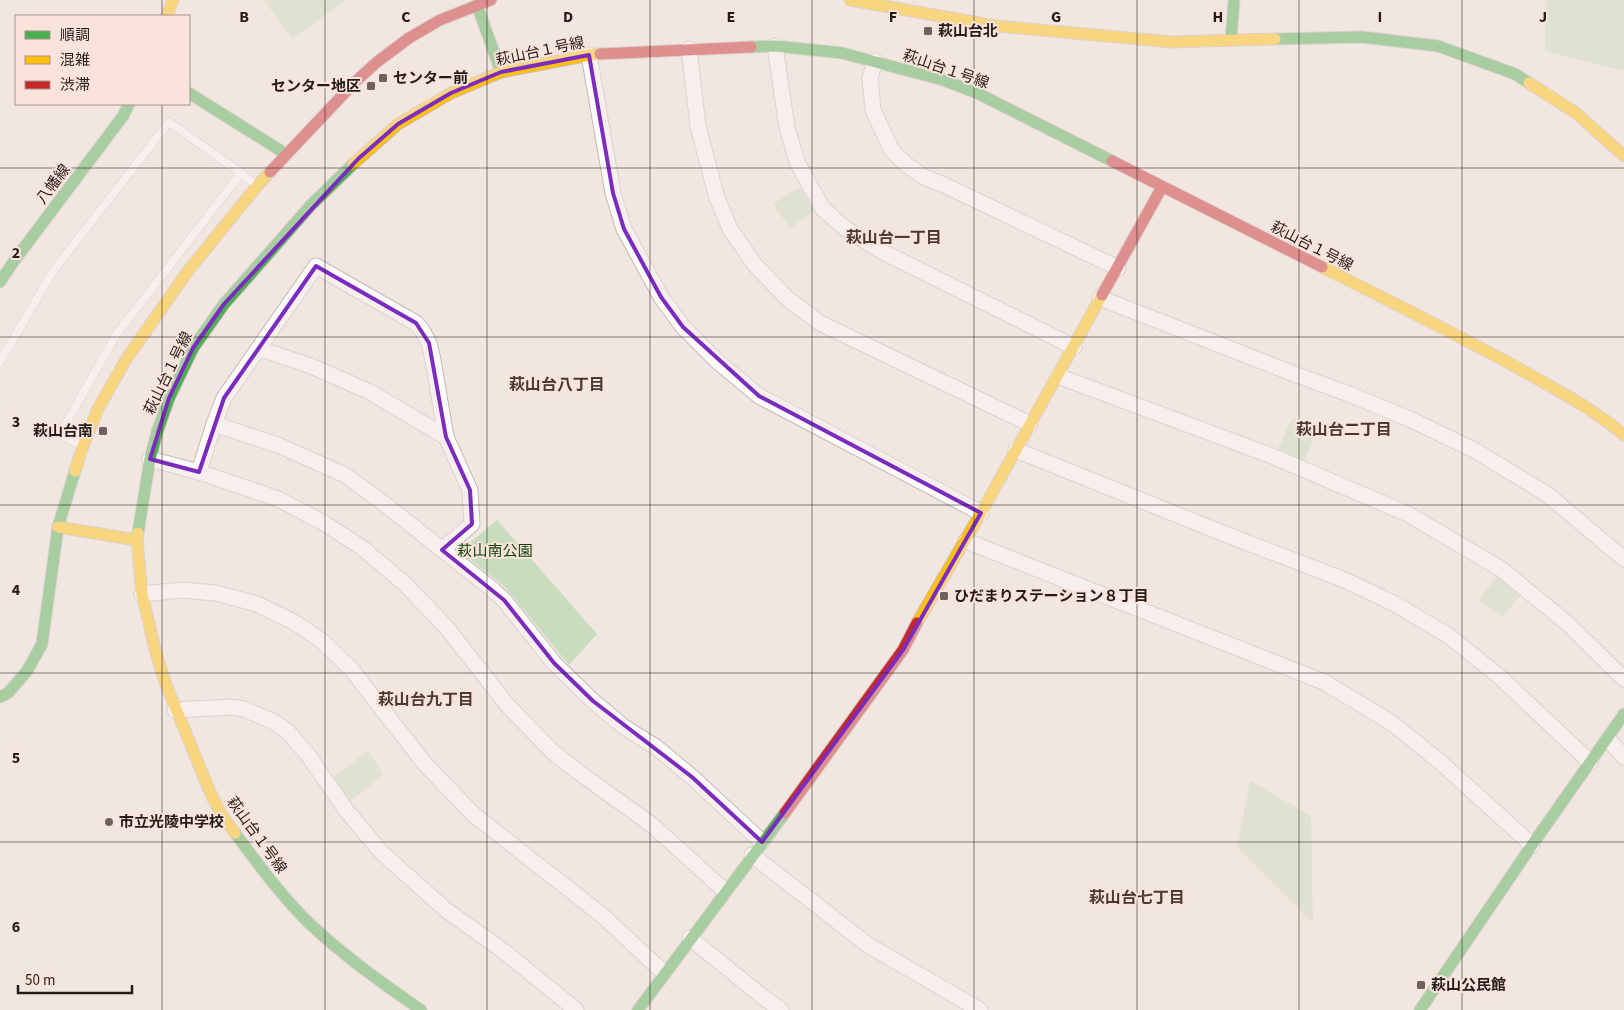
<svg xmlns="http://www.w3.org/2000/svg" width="1624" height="1010" viewBox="0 0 1624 1010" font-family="'Source Sans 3','Noto Sans JP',sans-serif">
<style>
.green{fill:#c8ddbe}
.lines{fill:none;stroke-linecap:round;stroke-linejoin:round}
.lane-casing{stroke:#c3b9b6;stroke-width:9}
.street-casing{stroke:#c3b9b6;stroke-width:17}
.fast-casing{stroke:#c3b9b6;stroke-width:13}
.slow-casing{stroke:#c3b9b6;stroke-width:13}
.jam-casing{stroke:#c3b9b6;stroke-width:13}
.lane{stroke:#fdfbfa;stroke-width:8}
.street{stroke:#fdfbfa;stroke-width:15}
.fast{stroke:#4caf50;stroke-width:11}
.slow{stroke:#ffc107;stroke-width:11}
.jam{stroke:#c62828;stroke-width:11}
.marked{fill:none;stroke:#7b2cbf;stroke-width:4;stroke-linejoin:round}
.grid{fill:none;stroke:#241c19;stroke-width:1;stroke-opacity:0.55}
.poi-dot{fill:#6c635f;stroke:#f9e3da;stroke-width:2}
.labels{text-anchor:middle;stroke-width:4;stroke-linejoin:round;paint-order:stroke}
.poi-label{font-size:15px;font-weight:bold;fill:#241c19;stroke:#f9e3da;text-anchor:start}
.street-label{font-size:15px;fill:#241c19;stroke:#f9e3da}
.park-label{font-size:15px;fill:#0b4209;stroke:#f9e3da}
.neighbourhood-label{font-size:16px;font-weight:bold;fill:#4a3932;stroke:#f9e3da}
.grid-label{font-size:16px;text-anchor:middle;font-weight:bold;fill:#241c19;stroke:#f9e3da;stroke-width:4;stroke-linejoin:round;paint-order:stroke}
</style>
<rect width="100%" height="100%" fill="#f2e6e1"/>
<g class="green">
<polygon points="264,0 346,0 292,39"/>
<polygon points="1546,0 1624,0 1624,71 1545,51"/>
<polygon points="800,187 814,211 790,228 773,204"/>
<polygon points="1292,418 1318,429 1304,462 1277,452"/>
<polygon points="497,520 597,634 569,665 506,588 460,551"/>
<polygon points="1499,573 1525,590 1502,617 1479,600"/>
<polygon points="368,751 383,774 350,802 334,777"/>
<polygon points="1250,781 1311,816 1313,923 1237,847"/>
</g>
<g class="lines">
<g class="lane-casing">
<g id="lane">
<polyline points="0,362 53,271 169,122 241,173 255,185"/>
<polyline points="81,445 60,434 116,335 241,173"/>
</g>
</g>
<g class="street-casing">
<g id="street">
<polyline points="775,46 787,128 798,164 823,209 846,229 883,252 1074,347"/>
<polyline points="689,49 698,126 716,195 730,229 755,265 788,299 820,323 1030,424"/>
<polyline points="589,55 613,193 624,229 661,297 683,327 717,361 759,396 981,513"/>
<polyline points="875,61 870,78 873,110 892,151 908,166 924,177 944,185 1118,268"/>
<polyline points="1100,298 1297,375 1349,394 1412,420 1476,451 1548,495 1624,559"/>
<polyline points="260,349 311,366 370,392 446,437"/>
<polyline points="1058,376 1272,456 1408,514 1501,569 1567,623 1624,679"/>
<polyline points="214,424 278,445 345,475 382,502 492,589 504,600 554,663 593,701 624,727 656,747 692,777 762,842"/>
<polyline points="1016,450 1225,534 1347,581 1395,604 1449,636 1501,678 1590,762"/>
<polyline points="150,459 199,472 278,499 324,523 361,547 405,584 447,628 508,706 553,752 577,771 652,825 725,891"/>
<polyline points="199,472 214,424 224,398 316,266 416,323 422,330 429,343 433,360 446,437 470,490 472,524 442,550"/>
<polyline points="966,541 1324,682 1392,723 1439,761 1532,845"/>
<polyline points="142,594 182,590 216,593 257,604 294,622 322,641 351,669 425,764 473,814 603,916 664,973"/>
<polyline points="175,710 231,707 244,709 274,722 287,731 308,755 346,810 381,852 446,910 505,952 576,1010"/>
<polyline points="1608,739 1624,757"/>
<polyline points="752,855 868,945 980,1010"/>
<polyline points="690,938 768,1001 781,1010"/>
</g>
</g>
<g class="fast-casing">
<g id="fast">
<polyline points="477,5 501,72"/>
<polyline points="1275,39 1362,37 1438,46 1515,74 1529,83"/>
<polyline points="1231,40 1234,0"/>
<polyline points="751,47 775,46 842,53 943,80 977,93 1112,161"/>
<polyline points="189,93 286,154"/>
<polyline points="0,282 14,261 123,116 129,104"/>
<polyline points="138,533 150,459 157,432 169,398 193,348 224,304 311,205 353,164"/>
<polyline points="0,697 8,693 27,671 42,644 58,527 75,471"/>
<path d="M 235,833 C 258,864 282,897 310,924 C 344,956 382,983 421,1010"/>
<polyline points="638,1010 785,813"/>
<polyline points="1420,1010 1532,845 1624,714"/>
</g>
</g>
<g class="slow-casing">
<g id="slow">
<polyline points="850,0 996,26 1172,42 1275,39"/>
<polyline points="167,16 173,0"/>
<polyline points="1529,83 1576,113 1624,156"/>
<polyline points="353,164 398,124 451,93 501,72 589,55 600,54"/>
<path d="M 1322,267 C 1388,300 1454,333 1518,368 C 1555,389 1592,408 1624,435"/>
<polyline points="75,471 83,446 98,409 127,358 188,271 257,186 270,172"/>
<polyline points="58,527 137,540"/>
<polyline points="138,533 137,540 142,594 156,653 165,682 210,792 221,814 235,833"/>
<polyline points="917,623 981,513 1102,295"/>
</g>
</g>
<g class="jam-casing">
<g id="jam">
<polyline points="600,54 751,47"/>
<polyline points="1112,161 1322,267"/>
<polyline points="270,172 355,82 377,62 409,38 440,20 491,0"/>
<polyline points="1102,295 1162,187"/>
<polyline points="785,813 903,650 917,623"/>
</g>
</g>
<use href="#lane" class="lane"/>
<use href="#street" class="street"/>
<use href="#fast" class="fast"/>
<use href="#slow" class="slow"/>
<use href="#jam" class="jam"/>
</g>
<path d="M0 0H1624V1010H0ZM 589,55 L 613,193 L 624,229 L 661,297 L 683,327 L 759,396 L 981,513 L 903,650 L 762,842 L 692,777 L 593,701 L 554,663 L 504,600 L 442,550 L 472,524 L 470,490 L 446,437 L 429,343 L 416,323 L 316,266 L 224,398 L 199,472 L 150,459 L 169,398 L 193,348 L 224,304 L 358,159 L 398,124 L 451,93 L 501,72 Z" fill="#f2e6e1" fill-opacity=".55" fill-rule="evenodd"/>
<path class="marked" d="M 589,55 L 613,193 L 624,229 L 661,297 L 683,327 L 759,396 L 981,513 L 903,650 L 762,842 L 692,777 L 593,701 L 554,663 L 504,600 L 442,550 L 472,524 L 470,490 L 446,437 L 429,343 L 416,323 L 316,266 L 224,398 L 199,472 L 150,459 L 169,398 L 193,348 L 224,304 L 358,159 L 398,124 L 451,93 L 501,72 Z"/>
<path class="grid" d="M 162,0 L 162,16M 325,0 L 325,1010M 487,0 L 487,1010M 650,0 L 650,1010M 812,0 L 812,1010M 974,0 L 974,1010M 1137,0 L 1137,1010M 1299,0 L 1299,1010M 1462,0 L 1462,1010M 162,104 L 162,1010M 0,168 L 1624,168M 0,337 L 1624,337M 0,505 L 1624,505M 0,673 L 1624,673M 0,842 L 1624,842"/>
<g class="poi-dot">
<rect x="923" y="26" width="10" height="10" rx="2.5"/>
<rect x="378" y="73" width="10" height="10" rx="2.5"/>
<rect x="366" y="81" width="10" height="10" rx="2.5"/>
<rect x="98" y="426" width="10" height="10" rx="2.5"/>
<rect x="939" y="591" width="10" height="10" rx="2.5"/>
<circle cx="109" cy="822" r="5"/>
<rect x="1416" y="980" width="10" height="10" rx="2.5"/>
</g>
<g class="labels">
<g class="poi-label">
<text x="938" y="36">萩山台北</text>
<text x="393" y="83">センター前</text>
<text x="361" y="91" text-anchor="end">センター地区</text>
<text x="93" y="436" text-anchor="end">萩山台南</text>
<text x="954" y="601">ひだまりステーション８丁目</text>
<text x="119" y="827">市立光陵中学校</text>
<text x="1431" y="990">萩山公民館</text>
</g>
<g class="street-label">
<text transform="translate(540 51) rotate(-12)" y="5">萩山台１号線</text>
<text transform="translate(946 69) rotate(19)" y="5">萩山台１号線</text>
<text transform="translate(53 184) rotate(-53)" y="5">八幡線</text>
<text transform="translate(1312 246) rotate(27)" y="5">萩山台１号線</text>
<text transform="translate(168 373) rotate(-64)" y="5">萩山台１号線</text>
<text transform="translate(257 835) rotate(54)" y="5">萩山台１号線</text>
</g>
<g class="park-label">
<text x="495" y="556">萩山南公園</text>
</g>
<g class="neighbourhood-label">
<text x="894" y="243">萩山台一丁目</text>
<text x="557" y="390">萩山台八丁目</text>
<text x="1344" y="435">萩山台二丁目</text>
<text x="426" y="705">萩山台九丁目</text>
<text x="1137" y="903">萩山台七丁目</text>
</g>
</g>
<g class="grid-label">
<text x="244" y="22">B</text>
<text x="406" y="22">C</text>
<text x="568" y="22">D</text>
<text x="731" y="22">E</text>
<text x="893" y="22">F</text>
<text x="1056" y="22">G</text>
<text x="1218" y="22">H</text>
<text x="1380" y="22">I</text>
<text x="1543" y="22">J</text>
<text x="16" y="258">2</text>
<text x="16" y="427">3</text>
<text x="16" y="595">4</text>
<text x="16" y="763">5</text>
<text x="16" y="932">6</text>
</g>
<rect x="15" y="15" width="175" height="90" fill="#f9e3da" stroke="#a4938d"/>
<rect x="25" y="31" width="25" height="8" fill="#4caf50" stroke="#a4938d"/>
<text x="60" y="40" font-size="15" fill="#241c19">順調</text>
<rect x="25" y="56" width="25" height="8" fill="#ffc107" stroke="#a4938d"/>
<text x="60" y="65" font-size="15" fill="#241c19">混雑</text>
<rect x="25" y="81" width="25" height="8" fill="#c62828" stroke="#a4938d"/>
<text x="60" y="90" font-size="15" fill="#241c19">渋滞</text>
<path d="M18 985v8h114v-8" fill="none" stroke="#241c19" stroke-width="2.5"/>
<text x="25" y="985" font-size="15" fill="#241c19" stroke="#f9e3da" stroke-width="4" paint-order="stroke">50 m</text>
</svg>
